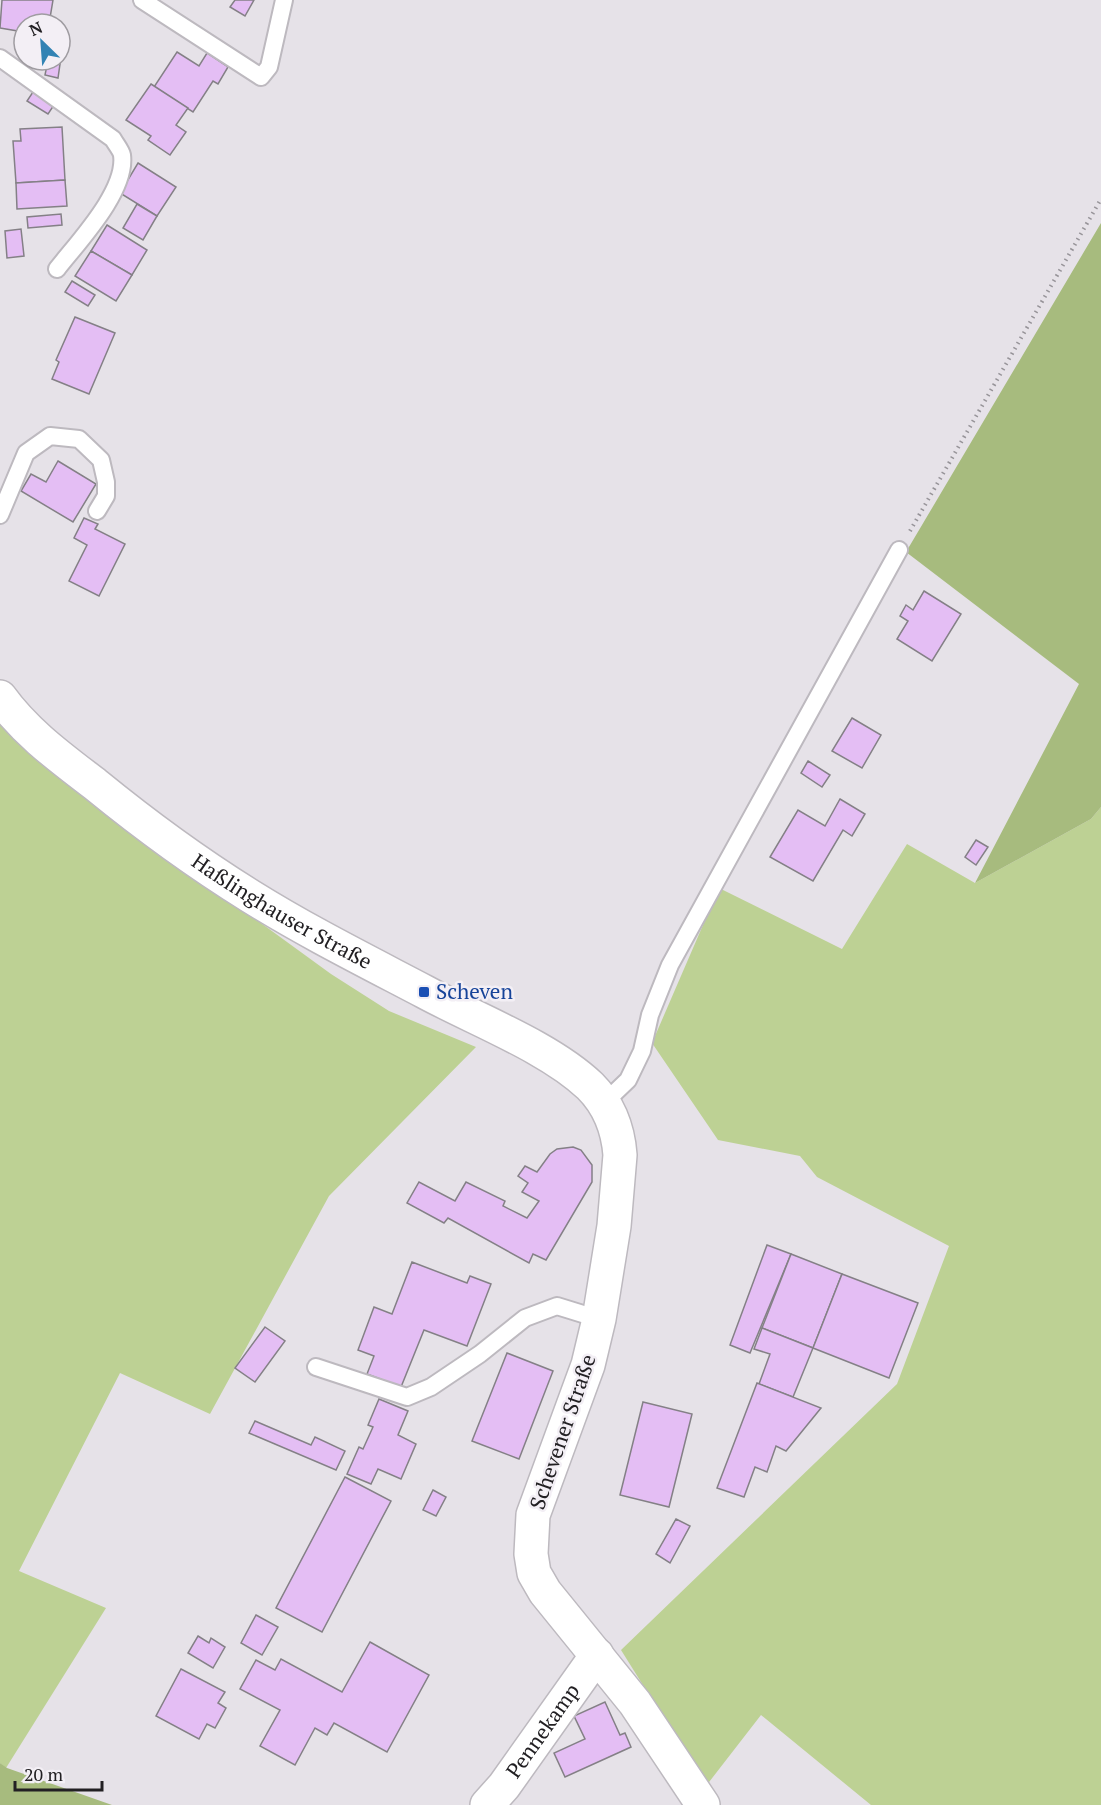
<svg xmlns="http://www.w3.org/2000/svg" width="1101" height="1805" viewBox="0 0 1101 1805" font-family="'PT Serif',serif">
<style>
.green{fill:#bdd194}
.forest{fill:#a7bb7e}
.building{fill:#e4bef4;stroke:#848086;stroke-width:1.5}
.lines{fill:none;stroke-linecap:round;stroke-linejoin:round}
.lane-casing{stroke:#bdb9bf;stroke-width:20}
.street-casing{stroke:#bdb9bf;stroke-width:36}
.secondary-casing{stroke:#bdb9bf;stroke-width:36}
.path{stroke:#979499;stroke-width:4;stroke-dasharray:1.5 4.5;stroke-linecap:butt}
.lane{stroke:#fff;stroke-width:16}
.street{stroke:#fff;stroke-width:33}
.secondary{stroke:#fff;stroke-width:33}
.transit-dot{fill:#1a4fb4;stroke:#f3eff5;stroke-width:2}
.labels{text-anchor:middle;stroke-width:5;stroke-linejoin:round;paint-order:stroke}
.street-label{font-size:21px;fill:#222023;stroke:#f3eff5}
.transit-label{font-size:21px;fill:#164399;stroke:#f3eff5;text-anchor:start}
</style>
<rect width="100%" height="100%" fill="#e6e2e8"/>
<g class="green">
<polygon points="0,721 203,881 331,974 389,1011 476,1047 329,1196 210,1414 120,1373 19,1571 106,1608 6,1768 0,1763"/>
<polygon points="1101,807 1101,1805 871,1805 761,1715 706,1786 621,1650 897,1384 949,1246 817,1177 800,1156 718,1140 652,1043 719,888 842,949 907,844 975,883 1091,819"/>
</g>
<g class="forest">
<polygon points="1101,223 1101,807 1091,819 975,883 1079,684 906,552"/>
<polygon points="0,1763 7,1768 112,1805 0,1805"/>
</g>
<g class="building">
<polygon points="2,0 53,0 49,24 24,24 24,32 0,28"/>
<polygon points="235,0 254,0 245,16 230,7"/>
<polygon points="60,35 64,36 58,78 45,75 48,60 60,60"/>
<polygon points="177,52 199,66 207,53 228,67 218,84 213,81 193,112 154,87"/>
<polygon points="151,84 188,108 176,125 186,132 170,155 148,140 151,136 126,120"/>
<polygon points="33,92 54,105 48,114 27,101"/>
<polygon points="62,127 65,180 16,183 13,141 21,141 20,129"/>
<polygon points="138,163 176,187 157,216 120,193"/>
<polygon points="65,180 67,206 17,209 16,183"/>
<polygon points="137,204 157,216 143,240 123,228"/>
<polygon points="61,214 62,225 28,228 27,217"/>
<polygon points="107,225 147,250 132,275 91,251"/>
<polygon points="21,229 24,256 7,258 5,231"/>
<polygon points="91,251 132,275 116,301 75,276"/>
<polygon points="72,281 95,295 88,306 65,292"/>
<polygon points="75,317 115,333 89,394 52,379 59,362 56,360"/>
<polygon points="58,461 96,484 73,522 21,491 31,474 46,482"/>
<polygon points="84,518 98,524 95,529 125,544 99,596 69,581 87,545 74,538"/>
<polygon points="924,591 961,614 932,661 897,639 908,621 900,616 906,605 913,610"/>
<polygon points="852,718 881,735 862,768 832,751"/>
<polygon points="808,761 830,775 822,787 801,773"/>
<polygon points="840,799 865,814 852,836 843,830 813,881 770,857 798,810 825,826"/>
<polygon points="976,840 988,847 976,865 965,857"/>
<polygon points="573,1147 581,1150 592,1165 592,1182 546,1260 533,1254 529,1263 448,1218 444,1223 407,1203 419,1182 455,1201 466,1182 505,1201 503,1206 527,1218 539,1201 522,1192 528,1183 518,1176 525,1166 537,1172 550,1154 557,1149"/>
<polygon points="767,1245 791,1254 750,1353 730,1345"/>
<polygon points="791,1254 842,1274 813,1348 762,1328"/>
<polygon points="412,1262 467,1283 470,1276 491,1284 467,1346 424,1330 401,1387 367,1374 374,1356 358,1350 374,1307 392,1314"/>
<polygon points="842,1274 918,1303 889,1378 813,1348"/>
<polygon points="265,1327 285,1341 255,1382 235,1368"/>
<polygon points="762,1328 813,1348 793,1397 759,1384 770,1354 754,1349"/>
<polygon points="507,1353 553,1371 519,1459 472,1441"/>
<polygon points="757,1383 821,1408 786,1451 776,1446 767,1472 755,1467 744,1497 717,1488"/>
<polygon points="379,1399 408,1411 398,1435 416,1444 401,1479 378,1469 371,1484 347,1474 359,1447 363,1449 373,1427 368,1425"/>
<polygon points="643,1402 692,1414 669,1507 620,1495"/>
<polygon points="255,1421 311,1445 315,1437 345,1451 336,1470 249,1433"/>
<polygon points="345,1477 391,1501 322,1632 276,1608"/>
<polygon points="433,1490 446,1497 436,1516 423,1510"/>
<polygon points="676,1519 690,1526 670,1563 656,1554"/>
<polygon points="256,1615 278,1627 262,1655 241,1643"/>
<polygon points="198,1636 209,1643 211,1638 225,1647 213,1668 188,1653"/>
<polygon points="370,1642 429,1675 387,1752 334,1723 327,1735 315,1728 295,1765 260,1746 280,1710 240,1689 256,1660 275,1670 281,1659 342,1692"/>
<polygon points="181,1669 225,1692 218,1703 226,1708 215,1728 207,1724 199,1739 156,1716"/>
<polygon points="605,1702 620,1735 625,1733 631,1747 565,1777 554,1753 585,1739 574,1716"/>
</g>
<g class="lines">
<g class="lane-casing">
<g id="lane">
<polyline points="142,0 261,77 269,67 284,0"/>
<path d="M 0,58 L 113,139 C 115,143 121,150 122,155 C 127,191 78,242 57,269"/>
<polyline points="0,515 26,453 50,436 79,439 101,460 106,482 106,496 97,511"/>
<polyline points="604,1103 628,1080 642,1051 650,1015 670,965 899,550"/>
<polyline points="316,1367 407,1397 431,1387 480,1354 525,1318 557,1306 599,1319"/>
</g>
</g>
<g class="street-casing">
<g id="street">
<path id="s1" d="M 487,1805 L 504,1786 L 597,1655"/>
</g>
</g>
<g class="secondary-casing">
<g id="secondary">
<path id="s2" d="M 0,697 C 26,733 61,758 96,785 C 145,825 197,863 250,896 C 306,931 366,961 425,992 C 475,1019 549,1047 590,1086 C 609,1105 618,1128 620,1155 L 614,1226 L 599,1319 L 588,1365 L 533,1515 L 531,1554 L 534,1573 L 545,1592 L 635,1703 L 703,1805"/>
</g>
</g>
<polyline class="path" points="910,531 1101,199"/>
<use href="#lane" class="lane"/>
<use href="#street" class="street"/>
<use href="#secondary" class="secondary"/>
</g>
<rect class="transit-dot" x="418" y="986" width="12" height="12" rx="3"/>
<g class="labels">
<g class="street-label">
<text dy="7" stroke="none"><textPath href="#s2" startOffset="356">Haßlinghauser Straße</textPath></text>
<text transform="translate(563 1432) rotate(-71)" y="7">Schevener Straße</text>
<text dy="7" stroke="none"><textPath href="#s1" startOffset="93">Pennekamp</textPath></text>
</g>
<g class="transit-label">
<text x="436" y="999">Scheven</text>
</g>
</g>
<g transform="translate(42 42) rotate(335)"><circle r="28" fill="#f3eff5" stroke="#9f9ca1" stroke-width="1.5"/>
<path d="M0-4.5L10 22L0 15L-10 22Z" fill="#3283b4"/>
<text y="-9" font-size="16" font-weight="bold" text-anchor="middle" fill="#222023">N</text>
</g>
<path d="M15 1781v9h87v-9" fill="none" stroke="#222023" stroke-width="3"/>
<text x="24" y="1781" font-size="18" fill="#222023" stroke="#f3eff5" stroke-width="4.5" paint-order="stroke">20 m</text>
</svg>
